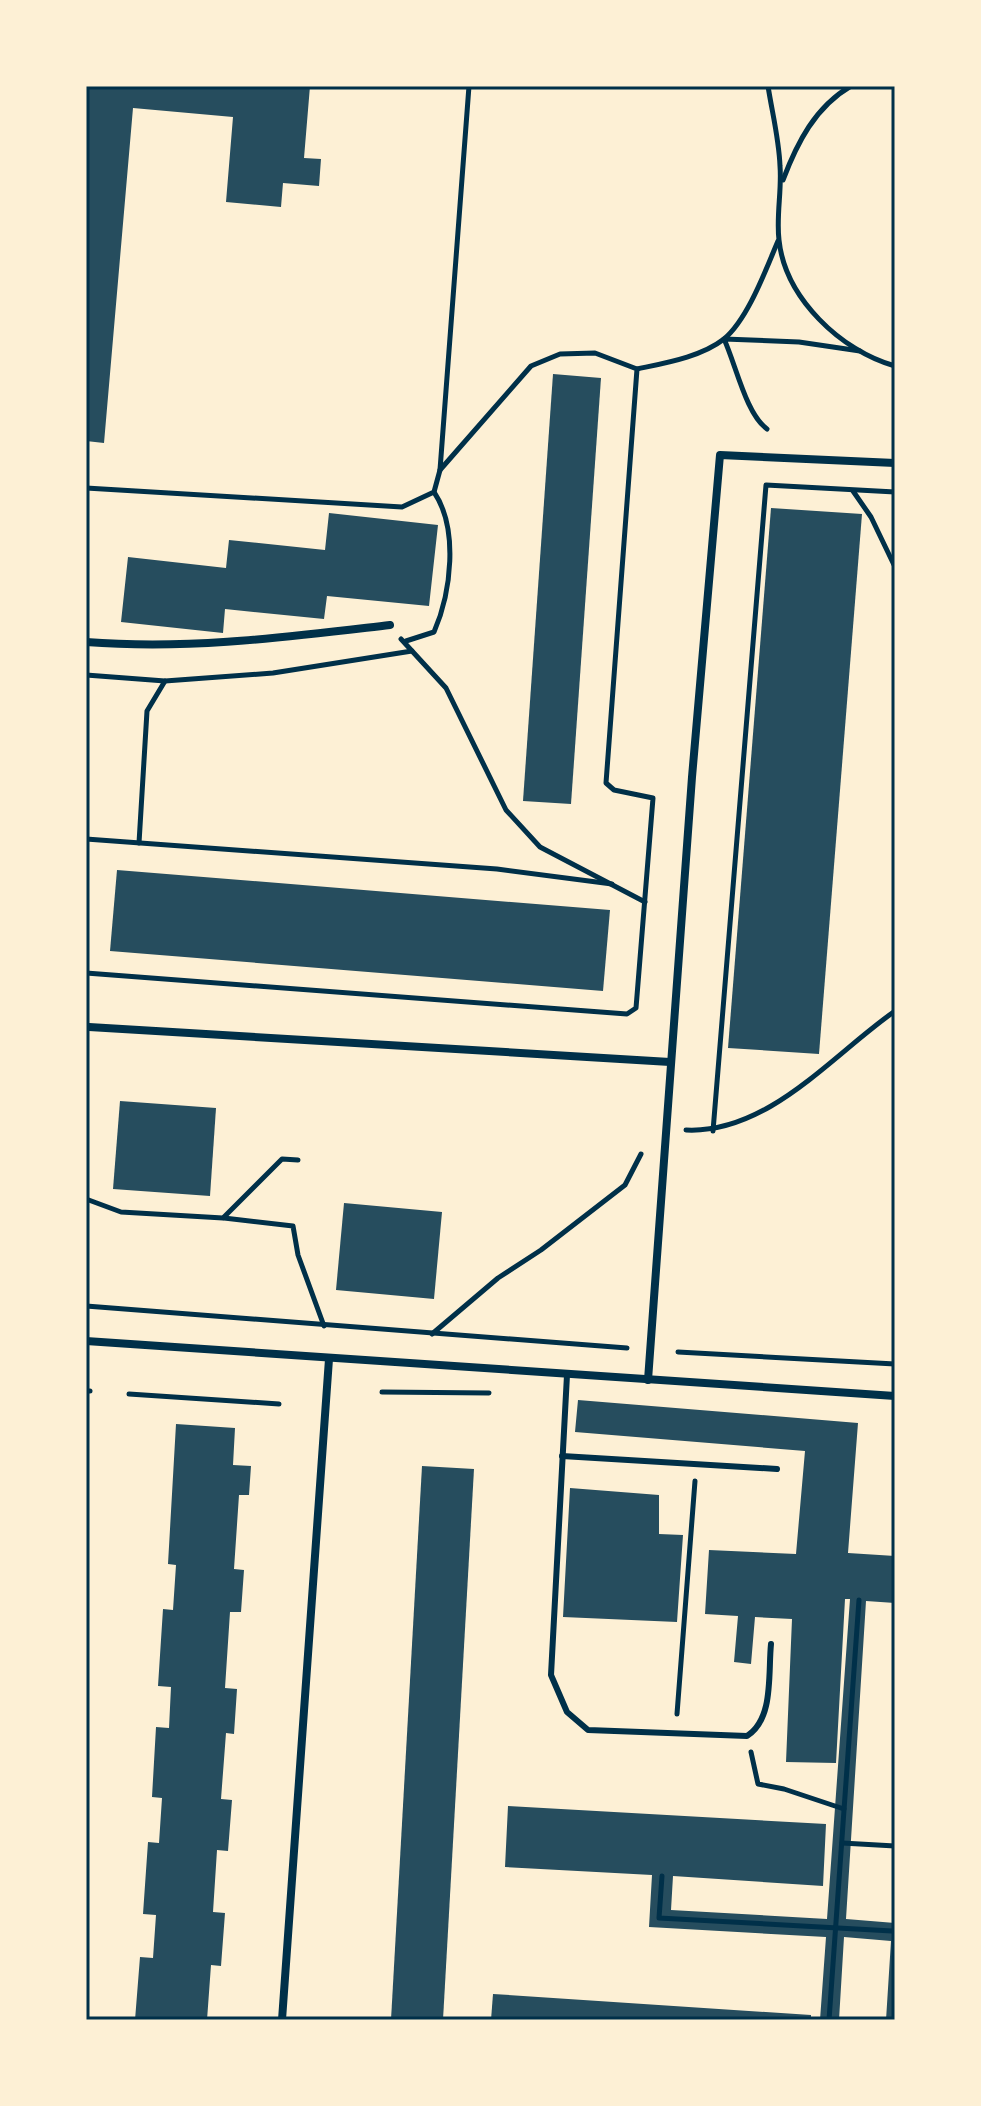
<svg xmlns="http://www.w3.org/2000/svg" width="981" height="2106" viewBox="0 0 981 2106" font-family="'Exo 2',sans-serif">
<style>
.building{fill:#264d5e}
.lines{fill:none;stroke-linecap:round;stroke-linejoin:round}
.path{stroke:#003049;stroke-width:5}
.service{stroke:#003049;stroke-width:6}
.minor{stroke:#003049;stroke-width:8}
.neatline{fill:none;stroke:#003049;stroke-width:3}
</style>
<rect width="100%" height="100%" fill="#fdf0d5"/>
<g class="building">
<polygon points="86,86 310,86 304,158 321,159 319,186 283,183 281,207 226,202 233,117 133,108 104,443 86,441"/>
<polygon points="553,374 601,378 571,804 523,801"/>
<polygon points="771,508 862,514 819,1054 728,1048"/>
<polygon points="329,513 438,525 429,606 327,596 324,619 225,609 223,633 121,622 128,557 226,568 229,540 325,550"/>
<polygon points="117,870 610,910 603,991 110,951"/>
<polygon points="120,1101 216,1108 210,1196 113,1189"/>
<polygon points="344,1203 442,1212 434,1299 336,1290"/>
<polygon points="578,1400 858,1423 848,1553 895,1556 895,1603 866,1601 846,1919 895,1923 895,2020 886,2020 891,1941 844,1937 839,2020 820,2020 826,1937 649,1927 652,1875 505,1867 508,1806 826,1824 823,1886 673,1876 671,1910 827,1919 850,1599 845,1599 836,1763 786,1762 792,1619 755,1617 751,1664 734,1662 738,1616 705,1614 709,1550 796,1554 805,1451 575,1432"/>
<polygon points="176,1424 235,1428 233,1465 251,1466 249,1495 239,1495 234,1569 244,1570 241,1612 230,1612 225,1688 237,1689 234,1734 226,1733 221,1799 232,1800 228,1851 217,1850 213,1912 225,1913 221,1966 211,1965 207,2020 135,2020 140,1957 153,1958 156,1915 143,1914 148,1842 159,1843 162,1798 152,1797 156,1727 169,1728 171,1687 158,1686 163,1609 173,1610 176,1565 168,1564"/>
<polygon points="422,1466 474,1469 443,2020 391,2020"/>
<polygon points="570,1488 659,1495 659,1534 683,1535 677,1622 563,1617"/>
<polygon points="493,1994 811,2015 811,2020 491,2020"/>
</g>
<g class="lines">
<g class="path">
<path d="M 768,86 C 772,112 779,139 780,166 C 782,190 776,216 779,240 C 785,298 841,351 895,366"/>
<path d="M 783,180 C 797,143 815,107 851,86"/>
<path d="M 637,369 C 665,363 701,357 724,339 C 748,319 766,269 778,241"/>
<path d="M 767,429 C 746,414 736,365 724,339 L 799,342 L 860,351"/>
<polyline points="86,488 402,507 434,492 440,470 469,86"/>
<polyline points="853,491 871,517 895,567"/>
<polyline points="401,639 446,688 506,810 540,847 645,902"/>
<path d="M 406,641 L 434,632 C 451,593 459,529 434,492"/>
<polyline points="86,675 165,681 147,711 139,843"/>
<polyline points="165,681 273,673 412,651"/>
<polyline points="86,839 497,869 612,884"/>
<polyline points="86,973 627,1014 636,1008 653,798 614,790 606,783 637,369 595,353 560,354 531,366 440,470"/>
<path d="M 686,1130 C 768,1134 832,1055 895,1011"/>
<polyline points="713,1131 766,485 895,492"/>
<polyline points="86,1199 121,1212 223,1218 282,1159 298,1160"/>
<polyline points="224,1218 293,1226 298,1255 324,1326"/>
<polyline points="86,1306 627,1348"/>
<polyline points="432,1334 498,1278 541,1250 625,1185 641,1154"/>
<polyline points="678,1352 895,1364"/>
<polyline points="86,1391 90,1391"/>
<polyline points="382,1392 489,1393"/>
<polyline points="129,1394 279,1404"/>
<polyline points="677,1714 695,1481"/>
<polyline points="751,1752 758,1784 784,1789 844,1809"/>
<polyline points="842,1843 895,1846"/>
<polyline points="662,1876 659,1918 892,1931"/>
<polyline points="829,2020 859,1600"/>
</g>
<g class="service">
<path d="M 567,1375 L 551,1675 L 567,1712 L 588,1730 L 747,1736 C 774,1719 768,1674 771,1644"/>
<polyline points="562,1456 777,1469"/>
</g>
<g class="minor">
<path d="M 86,642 C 191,650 287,637 390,625"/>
<polyline points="89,1027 670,1062"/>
<polyline points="86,1341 895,1396"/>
<polyline points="648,1380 692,777 720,455 895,463"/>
<polyline points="282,2020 329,1359"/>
</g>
</g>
<rect width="981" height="2106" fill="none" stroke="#fdf0d5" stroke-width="176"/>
<rect x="88" y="88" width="805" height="1930" class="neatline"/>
</svg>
